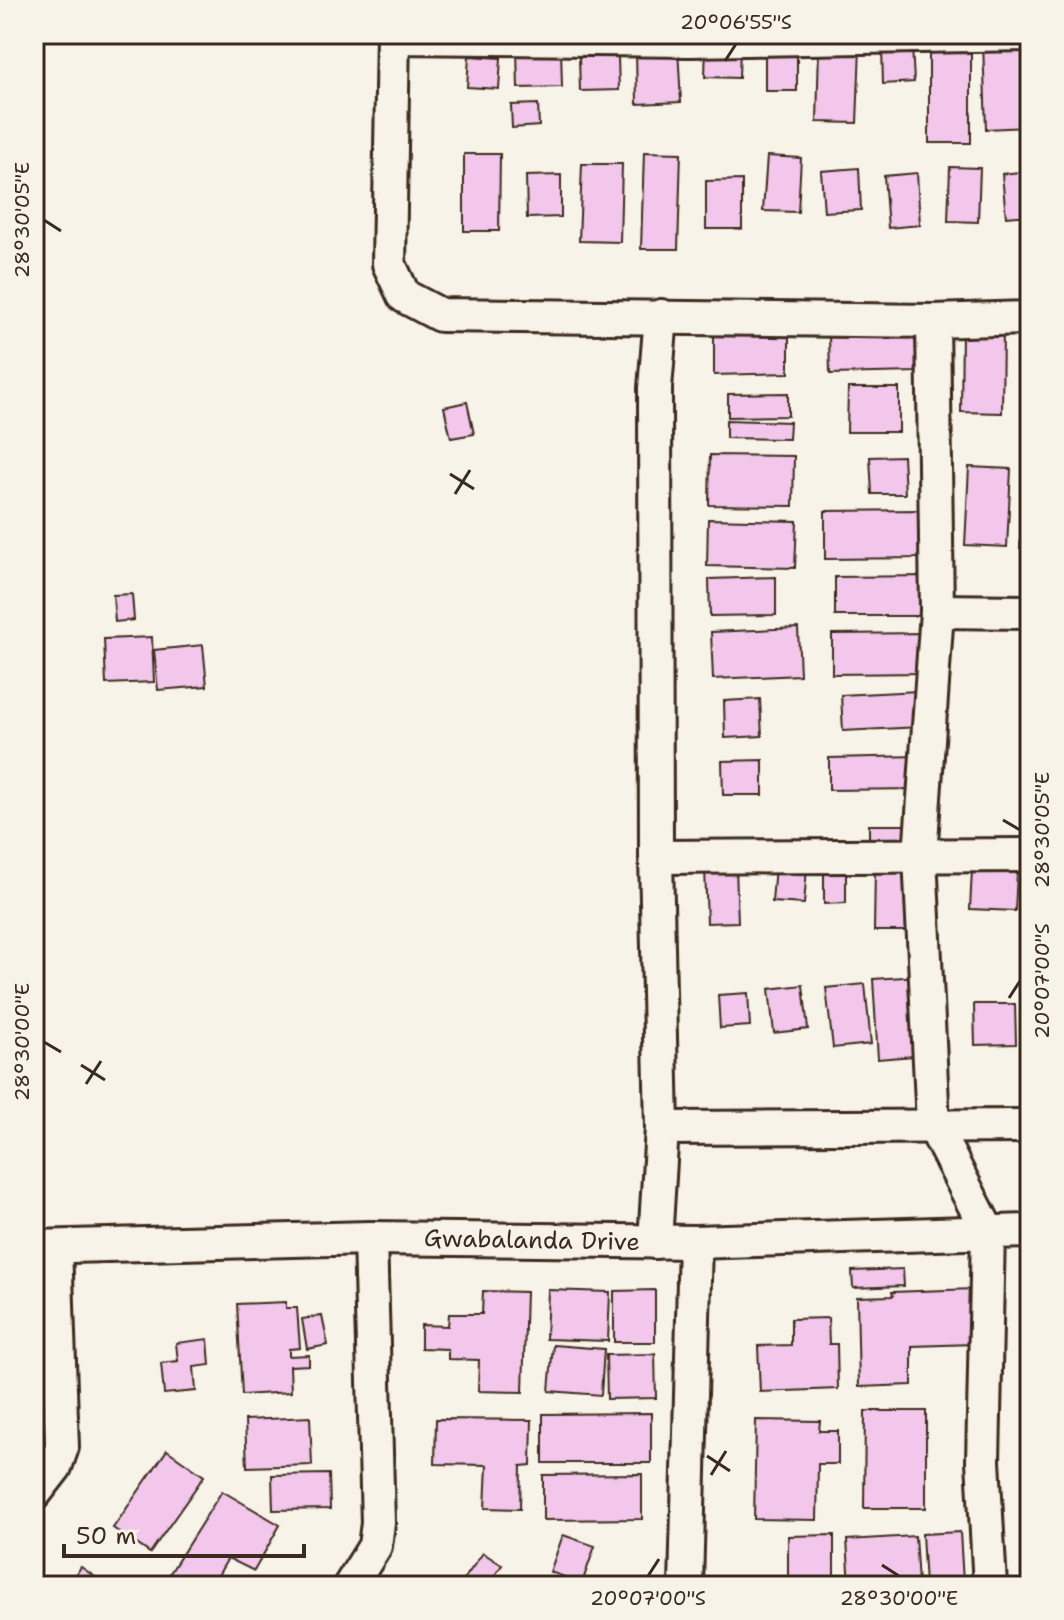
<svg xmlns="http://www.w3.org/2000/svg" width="1064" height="1620" viewBox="0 0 1064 1620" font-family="'Shantell Sans',sans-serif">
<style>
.building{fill:#f3c6eb;stroke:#3b2a1e;stroke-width:2}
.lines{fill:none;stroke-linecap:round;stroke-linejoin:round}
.minor-casing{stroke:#3b2a1e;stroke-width:38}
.minor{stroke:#f7f3e8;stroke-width:32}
.ticks{fill:none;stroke:#3b2a1e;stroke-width:3}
.labels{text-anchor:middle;stroke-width:8;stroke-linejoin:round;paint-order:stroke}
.street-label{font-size:24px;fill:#3b2a1e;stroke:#f7f3e8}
.neatline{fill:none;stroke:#3b2a1e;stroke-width:3}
.ticks-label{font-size:20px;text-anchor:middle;fill:#3b2a1e}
</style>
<rect width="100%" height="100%" fill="#f7f3e8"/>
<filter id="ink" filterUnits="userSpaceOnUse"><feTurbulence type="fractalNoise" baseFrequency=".0125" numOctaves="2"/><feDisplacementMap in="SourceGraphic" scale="16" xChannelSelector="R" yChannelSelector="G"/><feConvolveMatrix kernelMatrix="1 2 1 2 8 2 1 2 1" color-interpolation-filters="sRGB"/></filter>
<g filter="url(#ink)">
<g class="building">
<polygon points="1025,41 1028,127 986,129 983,43"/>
<polygon points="971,43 971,143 929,143 929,44"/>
<polygon points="706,45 740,47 739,78 705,77"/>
<rect x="765" y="45" width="32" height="46"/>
<polygon points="912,45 914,82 883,84 882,47"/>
<polygon points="819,47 860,47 857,123 817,122"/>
<polygon points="561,48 562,87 518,88 517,50"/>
<polygon points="678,48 681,102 637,104 636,49"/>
<polygon points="469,56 501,58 499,89 467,87"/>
<polygon points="579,57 618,57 619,90 580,91"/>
<polygon points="538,104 539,126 512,128 511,105"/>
<polygon points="644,152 681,153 678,249 641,249"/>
<polygon points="464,154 500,154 499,231 464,231"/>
<polygon points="767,156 801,158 798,212 763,211"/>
<polygon points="582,164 622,164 620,242 579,241"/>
<polygon points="950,167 980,168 978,222 948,221"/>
<polygon points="859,168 861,210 824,212 821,171"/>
<polygon points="1030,171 1030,215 1006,217 1002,174"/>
<polygon points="917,173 920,225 888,228 884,176"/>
<polygon points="561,175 561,217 527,218 526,176"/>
<polygon points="742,180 742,229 706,229 706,181"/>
<polygon points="962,331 1003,331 1002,413 961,412"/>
<polygon points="915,333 917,372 830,374 829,336"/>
<polygon points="789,334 789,373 714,375 714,336"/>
<polygon points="848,388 899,388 899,432 847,432"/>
<polygon points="788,393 788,416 728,417 728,394"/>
<polygon points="467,402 474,434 451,438 444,407"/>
<polygon points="726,420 790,422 789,439 726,438"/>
<polygon points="710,455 794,456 793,506 709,505"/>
<polygon points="903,456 905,494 872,494 870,457"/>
<polygon points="1027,464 1030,464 1030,548 1020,548"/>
<polygon points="969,467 1011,469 1007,547 965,545"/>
<polygon points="921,510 921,558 825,559 825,511"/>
<polygon points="708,519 797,521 795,568 707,566"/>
<polygon points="928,576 928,616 835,616 835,577"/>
<polygon points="776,577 776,615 710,616 709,579"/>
<polygon points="132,594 134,620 115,622 113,595"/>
<polygon points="798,628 800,675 713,679 711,632"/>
<polygon points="926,633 926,673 832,674 832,634"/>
<polygon points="152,637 154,682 106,684 104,639"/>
<polygon points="203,645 207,686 158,690 154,650"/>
<polygon points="918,691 920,727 843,731 841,695"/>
<polygon points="760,699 762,736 725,738 724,701"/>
<polygon points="918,756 918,789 829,790 829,758"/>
<polygon points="763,760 763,795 723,795 722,761"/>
<rect x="869" y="825" width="44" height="13"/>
<polygon points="775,866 807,868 804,904 772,902"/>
<polygon points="736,867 738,922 707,923 705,868"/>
<polygon points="846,867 846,903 824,904 824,868"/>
<polygon points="875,869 916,870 914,931 874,931"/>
<polygon points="972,870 1017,872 1015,911 970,909"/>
<polygon points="920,976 925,1055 878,1059 873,979"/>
<polygon points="865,984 871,1044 833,1048 826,988"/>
<polygon points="803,985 808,1029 774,1033 769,989"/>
<polygon points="748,993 750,1026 720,1028 718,995"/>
<polygon points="974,1004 1015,1004 1016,1044 975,1045"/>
<polygon points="903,1269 904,1286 853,1288 852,1271"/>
<polygon points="973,1289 974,1344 912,1346 912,1385 859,1387 857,1297 893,1296 892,1292"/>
<polygon points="548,1290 610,1292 608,1341 546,1339"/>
<polygon points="655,1290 655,1342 614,1342 614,1291"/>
<polygon points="483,1291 526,1292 523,1392 478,1391 479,1360 448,1359 448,1349 421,1348 421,1325 448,1326 449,1314 482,1314"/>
<polygon points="286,1302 286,1308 297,1308 300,1348 289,1349 289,1356 309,1355 309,1365 290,1366 291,1392 242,1395 237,1304"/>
<polygon points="322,1316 328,1345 307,1349 302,1319"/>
<polygon points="828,1318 829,1344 837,1344 838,1389 760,1392 758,1346 791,1345 791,1319"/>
<polygon points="208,1339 210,1365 194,1367 196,1391 164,1394 161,1363 178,1361 176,1343"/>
<polygon points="553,1345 604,1349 601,1395 549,1391"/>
<polygon points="655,1354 656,1398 607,1399 606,1355"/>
<polygon points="865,1411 926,1411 926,1508 864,1508"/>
<polygon points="651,1413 651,1463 543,1463 543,1414"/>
<polygon points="310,1417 312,1465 247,1467 245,1420"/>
<polygon points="436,1419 532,1420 531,1465 521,1466 520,1509 485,1508 487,1465 435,1464"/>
<polygon points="756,1420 820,1421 819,1431 838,1431 838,1464 818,1464 817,1520 754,1519"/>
<polygon points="167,1450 204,1476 150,1553 113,1528"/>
<polygon points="329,1474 330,1509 273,1510 272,1475"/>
<polygon points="642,1474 642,1519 543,1520 543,1475"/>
<polygon points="222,1491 280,1525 254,1571 228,1558 212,1586 173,1586 165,1581"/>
<polygon points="960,1532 963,1582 925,1585 922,1534"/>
<polygon points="563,1535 595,1546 582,1583 550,1572"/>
<polygon points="834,1535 834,1577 843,1577 843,1586 788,1586 788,1536"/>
<polygon points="915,1536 918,1583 850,1586 847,1540"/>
<polygon points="483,1553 502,1565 491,1581 497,1586 459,1586"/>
<polygon points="81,1567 108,1586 68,1586"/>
</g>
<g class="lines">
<g class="minor-casing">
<g id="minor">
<polyline points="393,34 389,264 404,296 440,315 933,321 1030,318"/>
<polyline points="393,37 690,40 1030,34"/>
<polyline points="661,316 655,388 656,857 662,1128"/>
<polyline points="933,321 937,611 920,856 933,1124 988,1232 983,1461 990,1586"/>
<polyline points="937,611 1030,612"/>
<polyline points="656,857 1030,855"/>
<polyline points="655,1242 662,1128 1030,1126"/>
<polyline points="34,1247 370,1238 695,1242 1030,1231"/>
<polyline points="34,1494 55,1467 62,1447 55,1247"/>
<polyline points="350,1586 375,1546 378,1523 370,1238"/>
<polyline points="686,1586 695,1242"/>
</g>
</g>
<use href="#minor" class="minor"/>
</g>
</g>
<path class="ticks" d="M 725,61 L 736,44M 44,220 L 61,231M 450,474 L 474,489M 455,494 L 470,470M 1003,820 L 1020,830M 1009,998 L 1020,981M 44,1042 L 61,1052M 81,1065 L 105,1080M 86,1084 L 101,1061M 707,1456 L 730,1471M 711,1475 L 726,1451M 882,1565 L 899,1576M 648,1576 L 659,1559"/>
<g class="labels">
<g class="street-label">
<text transform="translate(532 1240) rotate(1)" y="8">Gwabalanda Drive</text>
</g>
</g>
<rect width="1064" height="1620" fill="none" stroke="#f7f3e8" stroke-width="88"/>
<path d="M64 1544v12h240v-12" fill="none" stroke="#3b2a1e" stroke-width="4"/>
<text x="76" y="1544" font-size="24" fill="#3b2a1e" stroke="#f7f3e8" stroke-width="6" paint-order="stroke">50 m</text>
<rect x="44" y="44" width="976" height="1532" class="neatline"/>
<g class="ticks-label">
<text x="736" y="29">20°06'55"S</text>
<text transform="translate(22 220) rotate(-90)" y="7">28°30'05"E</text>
<text transform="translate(1042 830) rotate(-90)" y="7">28°30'05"E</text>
<text transform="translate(1042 981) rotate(-90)" y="7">20°07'00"S</text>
<text transform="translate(22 1042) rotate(-90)" y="7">28°30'00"E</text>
<text x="648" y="1605">20°07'00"S</text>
<text x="899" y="1605">28°30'00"E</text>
</g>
</svg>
